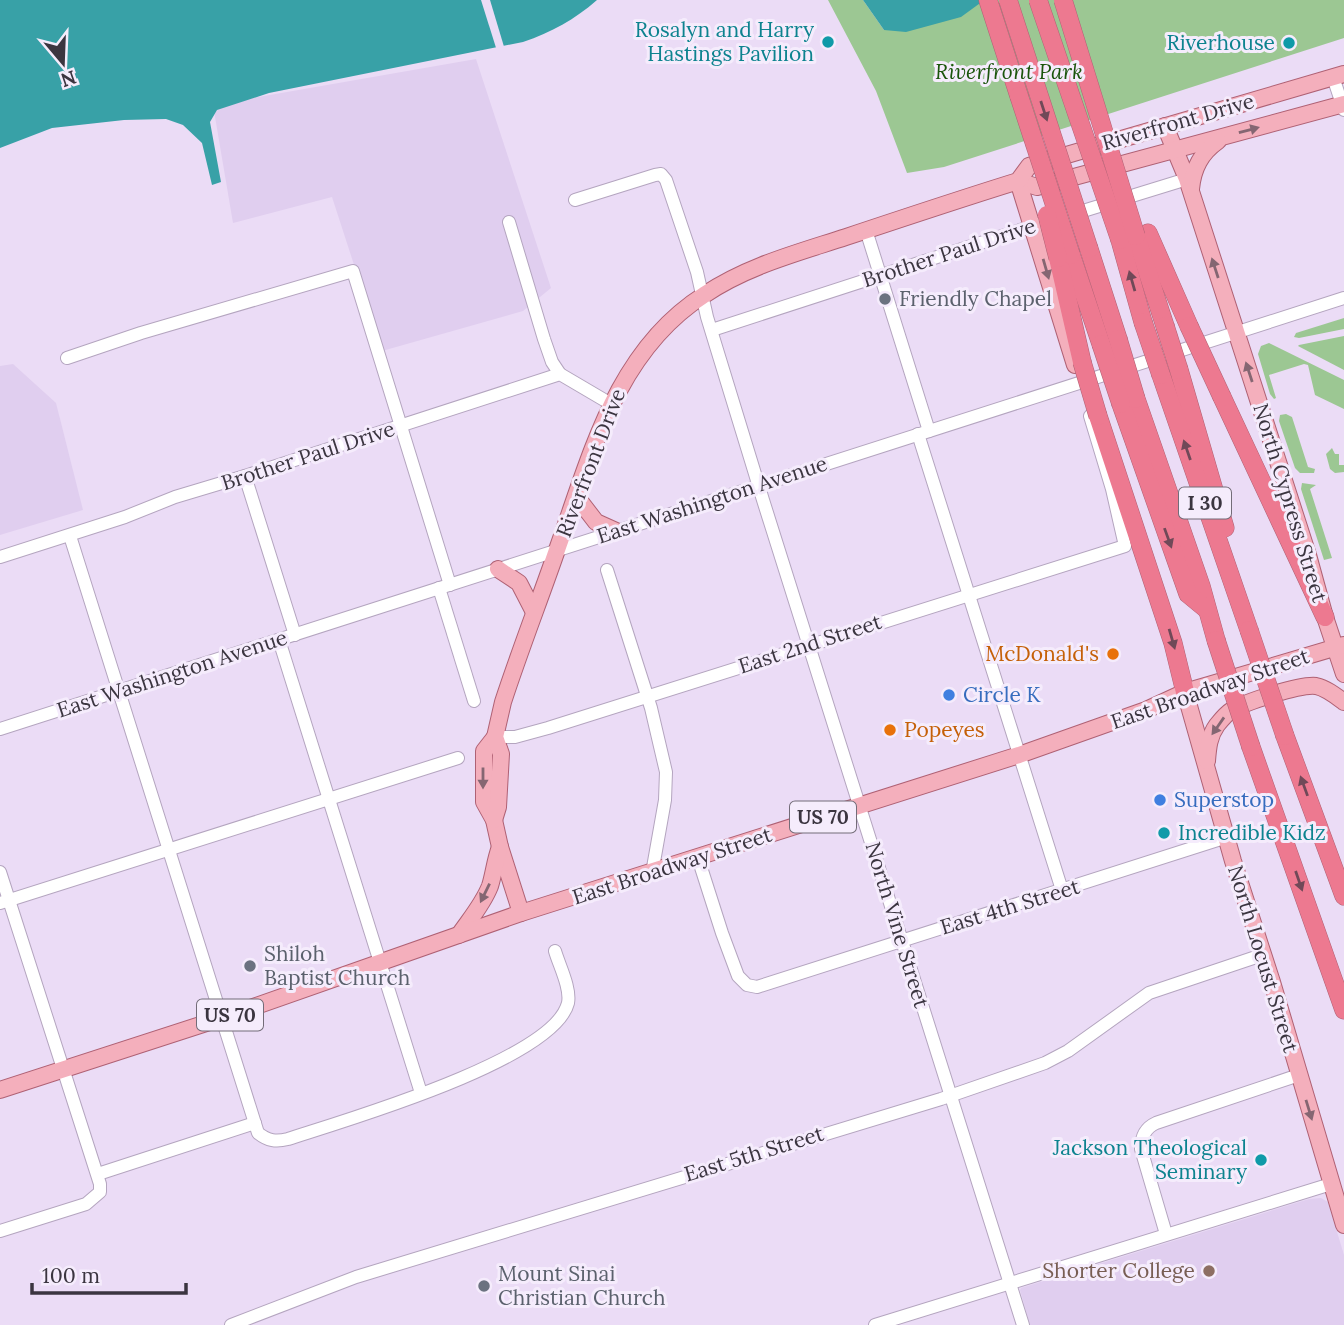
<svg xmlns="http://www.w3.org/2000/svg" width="1344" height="1325" viewBox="0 0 1344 1325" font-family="Lora,serif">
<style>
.built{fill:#e0ceef}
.green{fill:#9cc793}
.water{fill:#38a1a7}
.pier{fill:#ebdcf6}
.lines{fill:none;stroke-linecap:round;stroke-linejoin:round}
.minor-casing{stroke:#b4a5bf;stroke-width:14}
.major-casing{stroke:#af6174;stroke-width:18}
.highway-casing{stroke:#af6174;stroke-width:19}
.minor{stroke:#fff;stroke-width:12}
.major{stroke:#f4afbc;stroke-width:16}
.highway{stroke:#ed7990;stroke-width:18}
.highway-bridge-casing{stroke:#af6174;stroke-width:19;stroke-linecap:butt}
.highway-bridge{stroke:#ed7990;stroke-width:18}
.oneway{fill:#704958}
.oneway2{fill:#856672}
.culture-dot{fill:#0f9aa8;stroke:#f5ecfc;stroke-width:2.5}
.worship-dot{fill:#6b7280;stroke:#f5ecfc;stroke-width:2.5}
.food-dot{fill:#e8710a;stroke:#f5ecfc;stroke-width:2.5}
.shop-dot{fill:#3f7fe0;stroke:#f5ecfc;stroke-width:2.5}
.education-dot{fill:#8d6e63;stroke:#f5ecfc;stroke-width:2.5}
.labels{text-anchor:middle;stroke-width:6;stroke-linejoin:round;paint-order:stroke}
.shield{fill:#f5ecfc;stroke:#736c78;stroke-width:2}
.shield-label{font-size:19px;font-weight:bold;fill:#3b3540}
.culture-label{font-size:21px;fill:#0d838f;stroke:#f5ecfc;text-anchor:end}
.park-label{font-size:21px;font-style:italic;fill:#1b550c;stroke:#f5ecfc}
.street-label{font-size:21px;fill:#3b3540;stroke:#f5ecfc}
.worship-label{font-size:21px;fill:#5b616d;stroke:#f5ecfc;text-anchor:start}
.food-label{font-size:21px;fill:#c56008;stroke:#f5ecfc;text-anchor:end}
.shop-label{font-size:21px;fill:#366cbe;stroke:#f5ecfc;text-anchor:start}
.education-label{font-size:21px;fill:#785e54;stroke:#f5ecfc;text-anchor:end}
</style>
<rect width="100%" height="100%" fill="#ebdcf6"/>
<g class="built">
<polygon points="476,59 551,288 523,311 382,351 332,197 233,223 213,105"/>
<polygon points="13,364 56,403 83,510 0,535 0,366"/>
<polygon points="1321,1198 1328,1202 1344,1255 1344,1325 1030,1325 1020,1290 1021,1288 1309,1199"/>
</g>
<g class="green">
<polygon points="828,0 863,0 884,30 983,0 1344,0 1344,38 944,167 907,173 876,91"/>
<polygon points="1344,318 1344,329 1299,338 1294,337 1296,333"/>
<polygon points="1344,336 1344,370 1298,346 1299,345"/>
<polygon points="1269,343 1344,380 1344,409 1315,395 1308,365 1304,364 1269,375 1276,398 1274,399 1270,394 1258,354 1261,346"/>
<polygon points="1286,414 1292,417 1308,467 1315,469 1314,473 1300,473 1295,468 1279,421 1280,415"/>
<polygon points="1332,448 1335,454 1339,454 1339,465 1344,465 1344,472 1335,473 1330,469 1326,454"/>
<polygon points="1302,483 1316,485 1310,489 1332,558 1324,560 1301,489"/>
</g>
<g class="water">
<path d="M 0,0 L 597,0 C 574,20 552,32 523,42 L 269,93 L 217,110 L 210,122 L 221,182 L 212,185 L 202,143 L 183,125 L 166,119 L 124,120 L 52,128 L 0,148 Z"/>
<polygon points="863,0 983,0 983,1 961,17 906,32 884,30"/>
</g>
<polygon class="pier" points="481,0 490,0 505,50 497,51"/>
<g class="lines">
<g class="minor-casing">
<g id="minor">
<polyline points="1333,77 1344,110"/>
<polyline points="575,200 655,175 661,174 666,180 697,272 707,317 763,500 1023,1325"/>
<polyline points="1070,215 1187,179"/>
<polyline points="509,222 544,339 552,362 560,374"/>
<polyline points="866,230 929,431"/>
<polyline points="712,330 1039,224"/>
<polyline points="67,358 141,333 353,271 450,585"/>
<polyline points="918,434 1062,890"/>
<polyline points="245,476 295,635"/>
<path d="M 70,536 L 258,1133 C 268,1141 276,1142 288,1139 C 343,1121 554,1060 568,1003 C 571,988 559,965 555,951"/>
<polyline points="0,557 125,517 175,497 245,476 560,374 611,404"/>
<polyline points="607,570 651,708 666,772 665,800 652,873"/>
<polyline points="439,588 474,701"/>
<polyline points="279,640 421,1093"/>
<polyline points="0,729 1344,298"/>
<polyline points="495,737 515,737 548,728 1125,546 1112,489 1090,416"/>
<polyline points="698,858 722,933 738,976 747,985 757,987 1227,837"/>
<polyline points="0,872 100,1184 100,1192 86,1204 0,1231"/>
<polyline points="0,903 458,758"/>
<polyline points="98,1174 255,1123"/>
<path d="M 1166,1234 L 1141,1149 C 1141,1138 1145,1128 1156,1123 L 1299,1075"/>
<polyline points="231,1325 356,1277 941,1099 1045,1063 1068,1051 1149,993 1262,955"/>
<polyline points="875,1325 1331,1184"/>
</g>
</g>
<g class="major-casing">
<g id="major">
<polyline points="1165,126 1187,179 1308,555 1325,617 1344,674"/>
<polyline points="1018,181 1037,187 1344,104"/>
<polyline points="1018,181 1075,365"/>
<path d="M 1191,189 C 1193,168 1201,153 1218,141"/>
<polyline points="576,496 596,522 616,531"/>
<polyline points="498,569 519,583 534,612"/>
<polyline points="1185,692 1233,861 1272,982 1344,1225"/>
<polyline points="495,737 484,751 484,802 494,820 500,847 521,913"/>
<path d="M 1207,761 C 1208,748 1209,736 1217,725 C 1221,720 1227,713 1232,710 C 1246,702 1300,684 1316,686 C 1326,688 1336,696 1344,702"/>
<path d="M 494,820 L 498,807 L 501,754 L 495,737 L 503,702 C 520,650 540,599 558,547 C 591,455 616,351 704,295 C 747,266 797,253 846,237 C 903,218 960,199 1018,181 L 1029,166 L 1344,74"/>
<path d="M 459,935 C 470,919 483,904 490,886 C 494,873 495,860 500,847"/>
<polyline points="0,1090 222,1018 521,913 1019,755 1146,710 1185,692 1344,645"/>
</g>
</g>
<g class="highway-casing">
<g id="highway">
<polyline points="988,0 1019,96"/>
<polyline points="1148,233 1189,326"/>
<polyline points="1136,236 1165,326"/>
<polyline points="1120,240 1143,322"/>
<polyline points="1089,249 1118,339"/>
<polyline points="1071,255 1101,344"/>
<polyline points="1058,258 1082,362"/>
<polyline points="1179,370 1225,528"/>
<polyline points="1161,375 1249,630"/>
<polyline points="1222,397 1325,617"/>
<polyline points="1136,399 1201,586 1216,640"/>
<polyline points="1121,404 1188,594 1205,608"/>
<polyline points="1098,416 1173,643 1185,692"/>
<polyline points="1285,736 1344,896"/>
<polyline points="1251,747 1344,1010"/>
</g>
</g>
<use href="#minor" class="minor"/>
<use href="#major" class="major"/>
<use href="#highway" class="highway"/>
<g class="highway-bridge-casing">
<g id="highway-bridge">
<polyline points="1008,0 1089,249"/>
<polyline points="1038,0 1120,240"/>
<polyline points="1063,0 1136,236"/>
<polyline points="1019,96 1071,255"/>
<polyline points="1047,215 1058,258"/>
<polyline points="1143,322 1161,375"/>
<polyline points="1165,326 1179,370"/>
<polyline points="1189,326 1222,397"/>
<polyline points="1118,339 1136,399"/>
<polyline points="1101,344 1121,404"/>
<polyline points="1082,362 1098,416"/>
<polyline points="1249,630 1285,736"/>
<polyline points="1216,640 1251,747"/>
</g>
</g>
<use href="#highway-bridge" class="highway-bridge"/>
</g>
<defs><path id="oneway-solid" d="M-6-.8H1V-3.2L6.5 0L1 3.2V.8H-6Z" transform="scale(1.75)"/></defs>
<g class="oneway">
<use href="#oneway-solid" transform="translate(1044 111) rotate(72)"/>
<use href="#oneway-solid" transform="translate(1132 281) rotate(-106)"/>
<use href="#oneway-solid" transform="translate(1187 450) rotate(-109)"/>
<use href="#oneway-solid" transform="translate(1168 538) rotate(70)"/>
<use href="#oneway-solid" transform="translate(1172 639) rotate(74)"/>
<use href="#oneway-solid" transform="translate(1304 786) rotate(-110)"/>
<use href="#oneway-solid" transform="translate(1299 881) rotate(71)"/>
</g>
<g class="oneway2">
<use href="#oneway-solid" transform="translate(1249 130) rotate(-15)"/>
<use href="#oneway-solid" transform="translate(1215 268) rotate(-108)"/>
<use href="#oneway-solid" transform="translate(1046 269) rotate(74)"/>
<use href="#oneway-solid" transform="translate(1249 372) rotate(-108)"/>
<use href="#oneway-solid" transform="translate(1218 726) rotate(125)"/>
<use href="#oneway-solid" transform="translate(483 778) rotate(90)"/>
<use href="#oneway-solid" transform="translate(485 893) rotate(116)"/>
<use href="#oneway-solid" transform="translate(1309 1110) rotate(73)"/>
</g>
<g class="culture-dot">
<circle cx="828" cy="42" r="7"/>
<circle cx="1289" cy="43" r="7"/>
<circle cx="1164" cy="833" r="7"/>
<circle cx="1261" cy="1160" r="7"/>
</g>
<g class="worship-dot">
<circle cx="885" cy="299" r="7"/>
<circle cx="250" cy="966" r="7"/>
<circle cx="484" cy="1286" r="7"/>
</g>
<g class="food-dot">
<circle cx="1113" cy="654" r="7"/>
<circle cx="890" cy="730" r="7"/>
</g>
<g class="shop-dot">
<circle cx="949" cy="695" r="7"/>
<circle cx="1160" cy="800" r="7"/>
</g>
<circle class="education-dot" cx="1209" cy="1271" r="7"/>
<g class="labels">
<g class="shield">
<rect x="1179" y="487.5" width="52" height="31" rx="5"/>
<rect x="790" y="801.5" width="66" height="31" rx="5"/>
<rect x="197" y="999.5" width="66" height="31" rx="5"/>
</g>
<g class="shield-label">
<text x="1205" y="510">I 30</text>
<text x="823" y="824">US 70</text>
<text x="230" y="1022">US 70</text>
</g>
<g class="culture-label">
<text x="814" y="37">Rosalyn and Harry<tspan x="814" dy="24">Hastings Pavilion</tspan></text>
<text x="1275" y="50">Riverhouse</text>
<text x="1178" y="840" text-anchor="start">Incredible Kidz</text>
<text x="1247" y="1155">Jackson Theological<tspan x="1247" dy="24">Seminary</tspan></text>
</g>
<g class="park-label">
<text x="1009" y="79">Riverfront Park</text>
</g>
<g class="street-label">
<text transform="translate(1178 122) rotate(-16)" y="7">Riverfront Drive</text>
<text transform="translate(949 253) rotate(-18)" y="7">Brother Paul Drive</text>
<text transform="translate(308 456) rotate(-18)" y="7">Brother Paul Drive</text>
<text transform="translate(591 463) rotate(-69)" y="7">Riverfront Drive</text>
<text transform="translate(712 500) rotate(-18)" y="7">East Washington Avenue</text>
<text transform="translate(1290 503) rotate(73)" y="7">North Cypress Street</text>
<text transform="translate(810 644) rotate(-18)" y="7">East 2nd Street</text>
<text transform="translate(172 674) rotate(-18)" y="7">East Washington Avenue</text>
<text transform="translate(1210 689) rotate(-19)" y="7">East Broadway Street</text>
<text transform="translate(672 866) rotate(-18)" y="7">East Broadway Street</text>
<text transform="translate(1010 907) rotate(-17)" y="7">East 4th Street</text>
<text transform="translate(897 925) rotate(73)" y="7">North Vine Street</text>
<text transform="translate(1263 959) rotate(73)" y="7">North Locust Street</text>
<text transform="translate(754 1154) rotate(-17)" y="7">East 5th Street</text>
</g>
<g class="worship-label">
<text x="899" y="306">Friendly Chapel</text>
<text x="264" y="961">Shiloh<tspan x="264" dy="24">Baptist Church</tspan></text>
<text x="498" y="1281">Mount Sinai<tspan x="498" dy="24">Christian Church</tspan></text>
</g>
<g class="food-label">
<text x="1099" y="661">McDonald's</text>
<text x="904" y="737" text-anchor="start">Popeyes</text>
</g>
<g class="shop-label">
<text x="963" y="702">Circle K</text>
<text x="1174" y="807">Superstop</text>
</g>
<g class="education-label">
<text x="1195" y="1278">Shorter College</text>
</g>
</g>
<g transform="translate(63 63) rotate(161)" stroke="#f5ecfc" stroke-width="5" paint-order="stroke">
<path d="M0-5L12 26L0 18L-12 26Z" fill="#3b3540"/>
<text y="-10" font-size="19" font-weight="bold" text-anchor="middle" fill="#3b3540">N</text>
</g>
<path d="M32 1283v10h154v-10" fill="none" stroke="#3b3540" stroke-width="3.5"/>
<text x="42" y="1283" font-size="21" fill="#3b3540" stroke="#f5ecfc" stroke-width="5" paint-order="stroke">100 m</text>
</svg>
